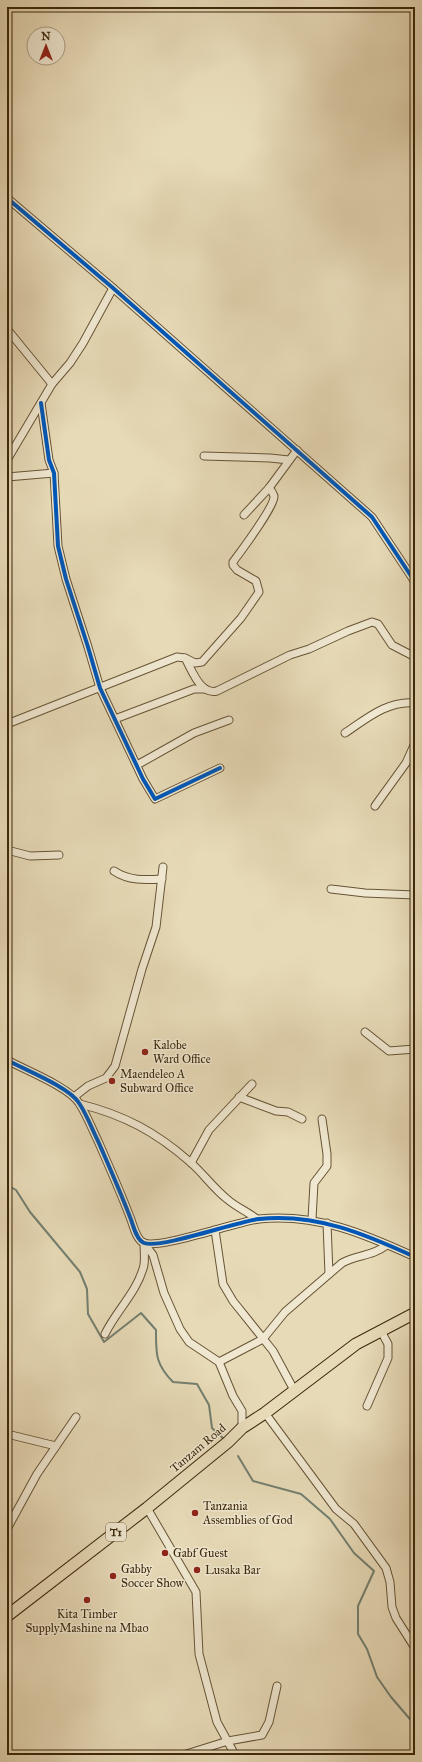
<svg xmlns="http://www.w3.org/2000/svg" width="422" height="1762" viewBox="0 0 422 1762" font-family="'IM FELL Great Primer',serif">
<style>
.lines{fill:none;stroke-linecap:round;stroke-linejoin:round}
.stream{stroke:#737f70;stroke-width:2}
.minor-casing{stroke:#675436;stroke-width:9}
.highway-casing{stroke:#3c270b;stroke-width:13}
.minor{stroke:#efe7d0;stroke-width:7}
.highway{stroke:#e7dab7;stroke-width:11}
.cycleway-casing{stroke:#efe7d0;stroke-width:6}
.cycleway{stroke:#0057b8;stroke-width:4}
.poi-dot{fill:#8f2418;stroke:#efe7d0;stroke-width:1.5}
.labels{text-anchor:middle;stroke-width:3;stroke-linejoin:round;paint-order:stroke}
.shield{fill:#efe7d0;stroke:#726146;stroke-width:1}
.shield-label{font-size:11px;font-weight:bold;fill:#3c270b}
.poi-label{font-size:12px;fill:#3c270b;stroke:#efe7d0;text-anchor:start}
.street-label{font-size:12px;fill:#3c270b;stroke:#efe7d0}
</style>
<rect width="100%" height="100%" fill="#e7dab7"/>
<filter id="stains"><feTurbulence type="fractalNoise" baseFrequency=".005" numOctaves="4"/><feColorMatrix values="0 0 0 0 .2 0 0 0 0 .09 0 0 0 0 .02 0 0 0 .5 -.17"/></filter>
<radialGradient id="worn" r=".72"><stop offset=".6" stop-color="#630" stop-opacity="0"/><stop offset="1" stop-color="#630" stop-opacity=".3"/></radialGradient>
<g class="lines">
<g class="stream">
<path d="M 7,1185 L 16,1190 L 30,1212 L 80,1272 L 87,1289 L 88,1314 L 104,1342 L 141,1313 L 156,1330 C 156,1353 155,1364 173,1382 L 197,1384 L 209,1405 L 212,1428 L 225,1440"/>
<polyline points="238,1456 253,1481 301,1494 330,1519 354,1553 374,1571 358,1606 358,1634 367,1649 377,1677 391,1697 415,1725"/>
</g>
<g class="minor-casing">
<g id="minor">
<polyline points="7,198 113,288 372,517 415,582"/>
<polyline points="7,329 52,384"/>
<polyline points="41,403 49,460 54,473 58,546 66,579 88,647 100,688 143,779 155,799 220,768"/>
<polyline points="204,456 270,458 289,460"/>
<polyline points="7,460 52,384 70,363 83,343 113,288"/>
<polyline points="7,477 54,473"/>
<polyline points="244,515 269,488 297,450"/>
<path d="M 185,658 L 195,663 L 202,662 L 241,618 L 259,592 L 256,581 L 237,570 L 233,565 L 233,562 C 241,551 275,506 274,496 C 273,493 271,490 269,488"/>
<polyline points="115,719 194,689 205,689"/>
<path d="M 7,724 L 177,657 L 185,658 C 192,670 200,695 217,691 L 290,655 L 309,649 L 348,631 L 372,622 L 378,624 L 392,645 L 415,657"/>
<path d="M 345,733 C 366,719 388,700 415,703"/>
<polyline points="137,765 194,733 229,720"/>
<polyline points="375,806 406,763 415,743"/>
<polyline points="7,850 30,856 59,855"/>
<path d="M 114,871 C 129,881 145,880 162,879"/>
<polyline points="331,889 365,893 415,895"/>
<polyline points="365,1032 389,1051 415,1049"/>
<path d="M 7,1060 C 25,1070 69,1087 79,1103 C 87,1115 92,1129 98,1141 C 109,1166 120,1191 130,1217 C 133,1224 136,1240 144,1243 C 161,1249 235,1222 259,1219 C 316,1213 365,1234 415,1257"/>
<polyline points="74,1097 88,1086 106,1078 115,1066 142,969 156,927 163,867"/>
<polyline points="239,1097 276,1111 288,1112 302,1119"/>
<path d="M 80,1104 C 124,1115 156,1132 190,1162 C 203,1173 213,1188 227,1199 C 236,1207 248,1212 257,1219"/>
<polyline points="191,1163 209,1130 252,1084"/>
<polyline points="312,1219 314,1183 327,1166 327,1154 322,1119"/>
<polyline points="327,1223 329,1274"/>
<polyline points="215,1230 223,1284 233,1301 273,1351 294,1390"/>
<polyline points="144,1243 153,1255 164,1293 180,1329 189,1342 219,1362 233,1396 242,1411 242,1428"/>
<path d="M 105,1334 C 116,1311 138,1291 144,1265 C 145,1258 144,1250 144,1243"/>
<path d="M 219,1362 L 263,1339 L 285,1312 L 342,1263 C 358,1254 371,1257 387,1245"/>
<polyline points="367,1406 388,1358 388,1344 381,1331"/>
<polyline points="265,1413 336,1509 354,1524 386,1568 390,1582 392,1607 396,1618 415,1648"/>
<polyline points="7,1434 56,1446"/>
<polyline points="147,1508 196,1592 199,1654 217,1722 235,1755"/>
<polyline points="7,1529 37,1474 76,1417"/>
<polyline points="183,1755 228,1741 262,1735 269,1722 277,1686"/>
</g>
</g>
<g class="highway-casing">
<polyline id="highway" points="7,1616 147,1508 228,1442 242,1428 265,1413 356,1344 415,1313"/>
</g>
<use href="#minor" class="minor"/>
<use href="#highway" class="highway"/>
<g class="cycleway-casing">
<g id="cycleway">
<polyline points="7,198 113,288 372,517 415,582"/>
<polyline points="41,403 49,460 54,473 58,546 66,579 88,647 100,688 143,779 155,799 220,768"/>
<path d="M 7,1060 C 25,1070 69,1087 79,1103 C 87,1115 92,1129 98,1141 C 109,1166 120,1191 130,1217 C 133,1224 136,1240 144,1243 C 161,1249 235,1222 259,1219 C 316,1213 365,1234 415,1257"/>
</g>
</g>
<use href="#cycleway" class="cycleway"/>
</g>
<g class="poi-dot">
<circle cx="145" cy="1052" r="4"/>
<circle cx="112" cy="1081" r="4"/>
<circle cx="195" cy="1513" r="4"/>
<circle cx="165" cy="1553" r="4"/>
<circle cx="197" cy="1570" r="4"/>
<circle cx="113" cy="1576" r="4"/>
<circle cx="87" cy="1600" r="4"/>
</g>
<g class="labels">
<rect class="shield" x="106" y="1523" width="20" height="18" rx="3"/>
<g class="shield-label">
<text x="116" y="1536">T1</text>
</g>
<g class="poi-label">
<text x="153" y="1049">Kalobe<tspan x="153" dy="14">Ward Office</tspan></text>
<text x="120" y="1078">Maendeleo A<tspan x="120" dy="14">Subward Office</tspan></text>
<text x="203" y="1510">Tanzania<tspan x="203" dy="14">Assemblies of God</tspan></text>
<text x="173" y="1557">Gabf Guest</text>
<text x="121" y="1573">Gabby<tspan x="121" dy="14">Soccer Show</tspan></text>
<text x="205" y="1574">Lusaka Bar</text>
<text x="87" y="1618" text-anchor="middle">Kita Timber<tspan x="87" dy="14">SupplyMashine na Mbao</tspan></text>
</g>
<g class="street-label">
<text transform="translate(198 1448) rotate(-40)" y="4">Tanzam Road</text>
</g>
</g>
<rect width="422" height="1762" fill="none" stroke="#e7dab7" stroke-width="24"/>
<rect x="8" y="8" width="406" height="1746" fill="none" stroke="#3c270b" stroke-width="2"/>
<rect x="12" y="12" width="398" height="1738" fill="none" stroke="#3c270b"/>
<g transform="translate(46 46)"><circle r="19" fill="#efe7d0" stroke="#a79a81"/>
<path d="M0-3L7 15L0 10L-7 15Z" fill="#8f2418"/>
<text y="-6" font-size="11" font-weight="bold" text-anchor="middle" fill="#3c270b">N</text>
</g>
<rect width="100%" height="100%" filter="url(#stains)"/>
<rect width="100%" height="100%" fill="url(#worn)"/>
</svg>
